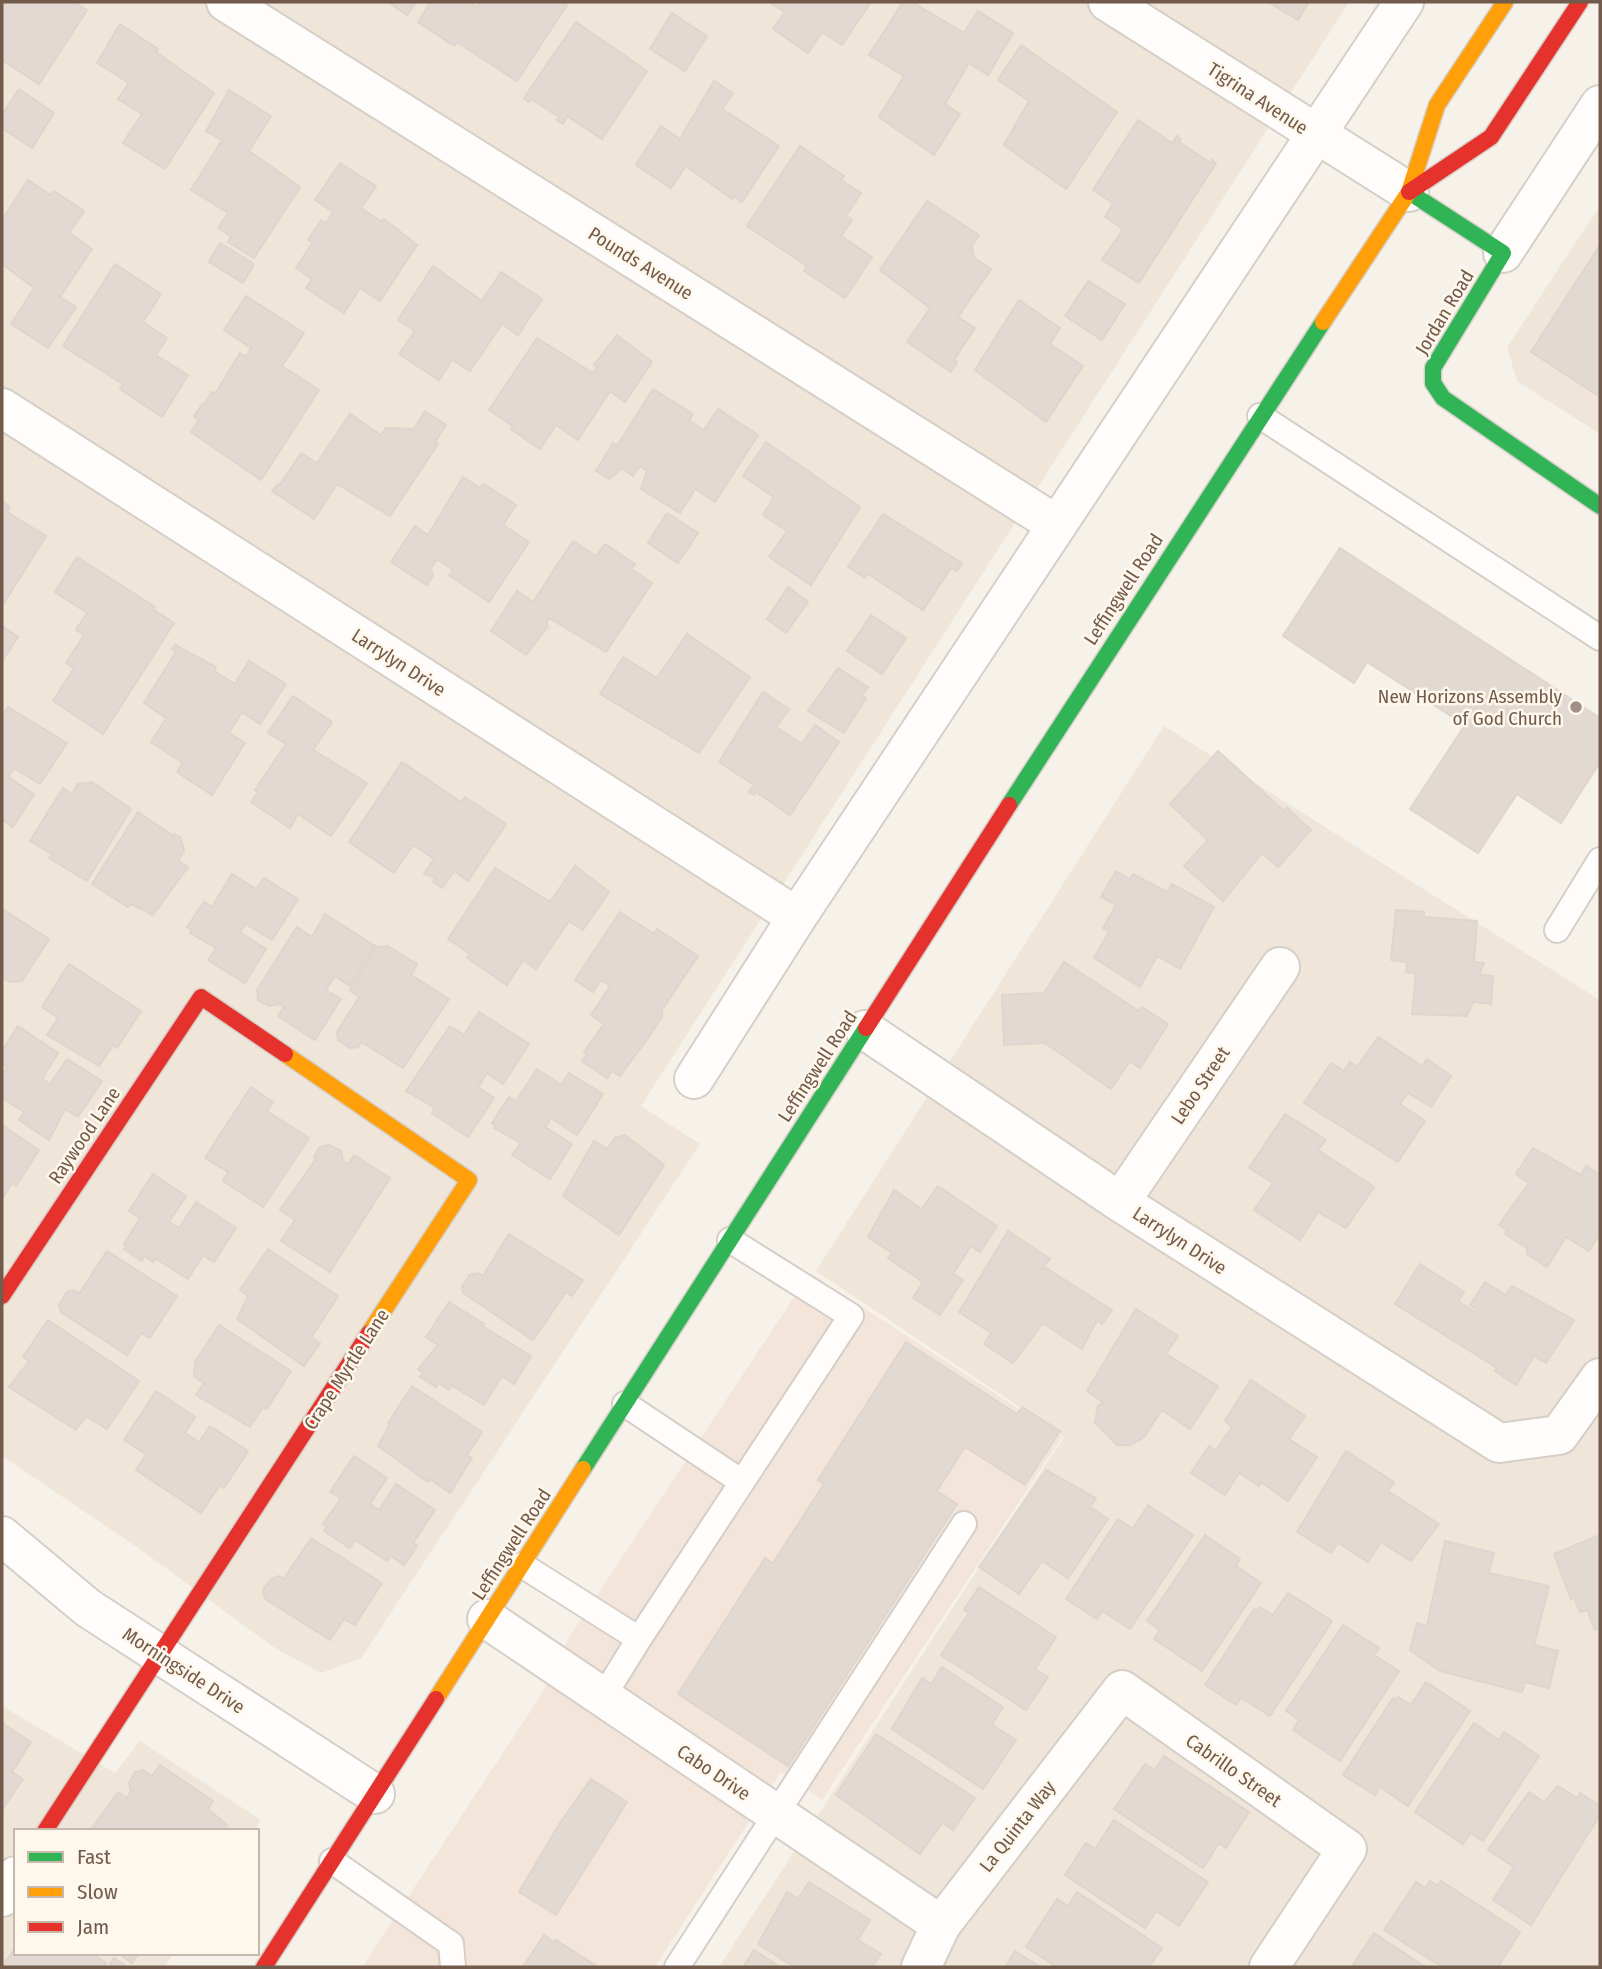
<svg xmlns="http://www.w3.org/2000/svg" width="1602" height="1969" viewBox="0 0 1602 1969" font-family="'Fira Sans Condensed',sans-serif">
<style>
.residential{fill:#efe5d8}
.commercial{fill:#f4e5db}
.building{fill:#e2dad2;stroke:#dfd5cc;stroke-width:2}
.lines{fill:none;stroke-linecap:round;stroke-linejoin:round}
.lane-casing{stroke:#d5cfc8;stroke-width:28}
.street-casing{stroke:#d5cfc8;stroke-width:42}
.fast-casing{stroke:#d6cfc8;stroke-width:19}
.slow-casing{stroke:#d6cfc8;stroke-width:19}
.jam-casing{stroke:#d6cfc8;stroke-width:19}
.lane{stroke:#fefdfc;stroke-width:24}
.street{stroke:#fefdfc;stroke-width:38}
.fast{stroke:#30b455;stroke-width:16}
.slow{stroke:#ff9f0a;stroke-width:16}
.jam{stroke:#e5322d;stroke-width:16}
.poi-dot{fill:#a19083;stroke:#fef7eb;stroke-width:2.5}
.labels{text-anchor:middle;stroke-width:5;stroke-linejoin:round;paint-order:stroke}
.street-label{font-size:19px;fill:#735b4b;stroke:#fef7eb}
.poi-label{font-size:19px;fill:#735b4b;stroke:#fef7eb;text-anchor:end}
</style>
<rect width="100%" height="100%" fill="#f6f2ea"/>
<g class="residential">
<polygon points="2,2 1349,2 641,1106 700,1144 361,1658 321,1673 275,1648 134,1545 2,1456"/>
<polygon points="1600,206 1600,434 1517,381 1507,347"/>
<polygon points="1164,726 1600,1000 1600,1967 719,1967 1064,1437 816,1271"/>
<polygon points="2,1706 115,1773 140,1741 261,1820 254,1831 16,1831 16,1953 174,1953 165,1967 2,1967"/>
</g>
<polygon class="commercial" points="810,1273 1062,1437 822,1800 781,1772 655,1967 362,1967 543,1692 570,1636"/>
<g class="building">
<polygon points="2,2 74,2 87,10 39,84 2,60"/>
<polygon points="388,2 416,2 407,15"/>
<polygon points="431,2 469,2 477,7 480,2 562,2 567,5 517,81 457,42 454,46 418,22"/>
<polygon points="769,2 871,2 842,45 822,32 808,53 773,29 785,12"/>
<polygon points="903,2 912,2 964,33 978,11 1013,33 988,75 969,63 945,104 960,114 934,155 879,117 904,76 869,55"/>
<polygon points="1268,2 1309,2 1298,20"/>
<polygon points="672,13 707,36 685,71 650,49"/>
<polygon points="576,22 647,71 602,139 567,116 563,124 557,120 559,117 531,99 529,102 524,98"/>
<polygon points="120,24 158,49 156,52 214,93 165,169 123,143 142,114 118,99 129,83 97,63"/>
<polygon points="1021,45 1117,112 1066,189 1004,145 1029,101 998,80"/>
<polygon points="714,81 733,93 722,109 779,146 742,202 733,196 732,199 686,166 671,188 636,165 661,126 680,139"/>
<polygon points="19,89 54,113 32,148 2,128 2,115"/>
<polygon points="229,90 271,116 249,151 300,187 254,258 228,242 231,236 218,228 228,213 191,190 222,140 206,131"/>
<polygon points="1138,120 1172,143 1177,136 1181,139 1179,142 1211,163 1212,160 1216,163 1139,283 1102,260 1123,229 1105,217 1113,203 1093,190"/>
<polygon points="800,146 844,176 841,180 861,193 846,216 852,220 841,236 872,257 845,298 804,271 807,266 747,226"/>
<polygon points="340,163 376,186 361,208 382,222 384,219 417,245 380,301 360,288 344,313 306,288 312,279 296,268 313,242 308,240 321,220 326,223 333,212 315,200"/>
<polygon points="28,180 51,195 54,191 84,211 69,233 92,249 60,297 76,307 48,348 11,324 34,288 2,264 2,220"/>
<polygon points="927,201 979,235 972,246 974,258 991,269 958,317 975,328 954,360 957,362 951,372 907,342 930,308 880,270"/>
<polygon points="220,243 254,264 243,283 209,262"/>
<polygon points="1600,245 1600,397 1531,352"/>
<polygon points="115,264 161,294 143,322 167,338 156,355 188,375 162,417 120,389 123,384 63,346"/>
<polygon points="433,266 482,301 501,272 542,299 518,335 502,324 470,371 452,360 439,380 399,354 415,331 398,320"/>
<polygon points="1088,281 1125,304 1102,340 1065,316"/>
<polygon points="246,296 304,333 282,366 319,390 261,480 191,432 199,420 194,416 203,403 207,405 206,401 212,392 215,394 240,353 246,357 251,348 224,330"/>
<polygon points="1019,300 1060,328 1050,344 1083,366 1046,422 975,370"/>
<polygon points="617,335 652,362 625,402 610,391 578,440 556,425 540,449 511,429 513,426 489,410 537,338 593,373 597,367 594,365"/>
<polygon points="653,389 693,414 689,421 704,430 718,409 758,435 715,502 695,489 680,513 641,489 647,471 640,466 633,476 622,468 609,479 596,471 613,443 617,446"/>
<polygon points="425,411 446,425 435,442 438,444 390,516 337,484 314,519 272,491 278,484 280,485 301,453 317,463 350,414 381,435 386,428 414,429"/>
<polygon points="766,442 860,507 811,585 769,557 787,531 763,515 774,497 743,476"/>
<polygon points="463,477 480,488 484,484 516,505 503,525 529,542 489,602 449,575 453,570 437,559 431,568 433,575 427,585 391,562 415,526 428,535"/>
<polygon points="2,501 10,507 7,512 46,536 2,606"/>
<polygon points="667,513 698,533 678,563 648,543"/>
<polygon points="883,514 962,563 957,571 951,568 923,610 868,574 865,578 848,567"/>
<polygon points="573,541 596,556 605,544 635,564 631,569 652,583 606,652 549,618 546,624 548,626 526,655 491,631 517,591 533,602"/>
<polygon points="1340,548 1600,718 1600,762 1561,823 1517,794 1478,853 1410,809 1465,725 1367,662 1354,683 1283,636"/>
<polygon points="77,557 155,607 154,610 174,623 103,734 53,701 74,668 66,663 84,635 76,630 87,613 55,592"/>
<polygon points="788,587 808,602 786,633 767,619"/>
<polygon points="871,615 906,638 882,674 847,651"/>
<polygon points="2,626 18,637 2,661"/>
<polygon points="687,634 750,677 699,753 600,694 623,657 657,678"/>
<polygon points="175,645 216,667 214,671 235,684 249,661 286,684 260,724 242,712 229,733 245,743 212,795 177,772 183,763 151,742 166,718 144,703 176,652 172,649"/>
<polygon points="838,668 868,687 862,695 866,698 844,733 808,711"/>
<polygon points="763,692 789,709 776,727 802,744 815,725 839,742 790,815 756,792 754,795 749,792 754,785 719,762"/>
<polygon points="293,696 332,722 313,750 367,783 331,836 298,814 290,828 251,802 258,792 255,790 286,744 268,733"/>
<polygon points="8,707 67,743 40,784 14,768 8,777 34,794 13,827 2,819 2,717"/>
<polygon points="1218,751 1284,811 1287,808 1311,830 1278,867 1262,853 1223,901 1184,866 1208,840 1170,804"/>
<polygon points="402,762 461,802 465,797 506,824 468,881 454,871 442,888 433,882 436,878 424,874 434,859 413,845 394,873 349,842"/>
<polygon points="92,782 131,809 87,881 49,858 52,854 30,841 63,788 72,794 78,784"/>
<polygon points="138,812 173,836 174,834 181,838 184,851 178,861 188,867 153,915 131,904 128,907 92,884"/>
<polygon points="575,866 609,892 583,930 569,921 536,969 523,960 507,985 467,958 470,954 448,939 495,868 550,902"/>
<polygon points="1116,871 1130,879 1133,874 1167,892 1172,884 1214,907 1180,969 1157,956 1140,987 1094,958 1109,932 1103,928 1116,905 1101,897"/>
<polygon points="232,874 256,889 264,878 298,899 272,940 246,924 240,932 266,949 245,983 208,960 216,948 190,933 192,930 187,927 204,902 212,907"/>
<polygon points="2,909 49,939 22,981 10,982 2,977"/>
<polygon points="1396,910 1424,912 1424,917 1477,921 1474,962 1484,963 1479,974 1493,976 1491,1004 1473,1002 1467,1016 1412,1014 1416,973 1406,972 1407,962 1391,960"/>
<polygon points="620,912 654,934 657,929 698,956 662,1010 662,1017 648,1038 620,1076 612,1071 607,1078 582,1061 587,1054 584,1052 604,1024 591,1015 610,986 601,980 593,992 575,980"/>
<polygon points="325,914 375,946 350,986 335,976 326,990 341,999 315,1040 278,1016 284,1007 279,1004 269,1006 258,1000 257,990 297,927 312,937"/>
<polygon points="388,946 417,964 411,975 449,999 403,1068 361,1042 358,1047 350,1048 338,1040 337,1032 359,997 350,991 377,947"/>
<polygon points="1064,962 1139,1011 1142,1007 1168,1024 1140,1068 1130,1061 1111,1089 1045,1043 1004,1045 1002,995 1044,993"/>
<polygon points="69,964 141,1011 117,1048 113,1045 99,1066 47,1035 58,1018 42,1007"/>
<polygon points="479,1012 529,1044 503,1084 487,1073 478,1087 494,1098 468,1137 432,1113 435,1108 406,1091 450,1026 464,1035"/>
<polygon points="18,1026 58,1053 42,1079 50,1084 67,1059 102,1081 78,1117 65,1109 49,1140 19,1120 24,1112 2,1098 2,1076 7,1067 2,1063 2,1051"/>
<polygon points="1378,1037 1422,1066 1427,1059 1451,1076 1431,1107 1408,1093 1400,1104 1425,1121 1398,1162 1304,1103 1331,1063 1344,1071 1350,1062 1357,1067"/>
<polygon points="537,1069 561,1085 569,1073 603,1094 577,1135 551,1118 545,1127 572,1144 550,1179 512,1155 521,1143 494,1128 496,1125 492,1123 509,1097 516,1101"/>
<polygon points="251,1087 273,1102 267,1111 309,1138 263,1207 223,1181 228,1172 205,1158"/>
<polygon points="1285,1114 1326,1140 1318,1150 1374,1187 1346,1228 1318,1212 1300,1240 1254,1210 1273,1183 1249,1168"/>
<polygon points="2,1125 39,1150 16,1186 12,1183 2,1199"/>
<polygon points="625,1135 664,1165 619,1235 563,1196 594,1141 607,1149 615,1138"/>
<polygon points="329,1145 341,1151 343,1161 348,1164 354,1155 390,1178 330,1272 281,1241 295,1220 280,1210 316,1159 314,1157 320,1147"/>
<polygon points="1533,1148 1581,1175 1586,1166 1600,1175 1600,1233 1589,1251 1566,1237 1547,1267 1527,1254 1527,1248 1505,1234 1507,1230 1499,1225 1529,1183 1516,1174"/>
<polygon points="153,1174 186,1196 169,1222 179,1228 196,1202 236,1228 214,1262 203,1255 188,1279 155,1258 153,1262 144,1256 142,1261 124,1249 126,1245 124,1244 140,1218 129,1211"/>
<polygon points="938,1186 997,1226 980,1252 971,1246 953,1274 963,1280 940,1315 913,1298 923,1282 888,1258 892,1253 868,1237 894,1190 922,1209"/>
<polygon points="1008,1231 1050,1259 1042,1269 1046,1268 1112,1310 1102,1324 1097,1320 1082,1349 1043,1323 1013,1363 984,1344 991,1333 959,1312"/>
<polygon points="509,1234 583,1280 572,1296 566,1292 533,1340 463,1293 462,1287 470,1275 478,1273 483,1276"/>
<polygon points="268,1249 338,1296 311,1338 320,1343 304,1366 237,1319 248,1296 240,1290"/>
<polygon points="107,1251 177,1296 150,1338 141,1333 127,1355 61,1312 59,1305 67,1292 74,1290 79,1294"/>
<polygon points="1420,1264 1464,1292 1458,1301 1476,1313 1478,1311 1470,1305 1485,1282 1506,1295 1512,1286 1574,1320 1546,1363 1534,1356 1516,1385 1495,1371 1497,1368 1395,1304"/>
<polygon points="449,1302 484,1324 482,1326 531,1356 514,1384 502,1376 484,1405 451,1385 449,1390 439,1383 436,1387 420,1377 423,1373 418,1369 438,1345 426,1337"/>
<polygon points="1136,1309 1178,1336 1166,1354 1218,1386 1190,1429 1162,1410 1144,1437 1130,1445 1117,1445 1095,1423 1098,1406 1103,1402 1087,1391"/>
<polygon points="48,1320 139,1381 107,1429 86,1416 76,1430 9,1387 29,1361 23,1357"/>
<polygon points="219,1325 291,1371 267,1409 263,1407 250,1427 196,1395 204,1383 194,1377 195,1362"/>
<polygon points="906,1342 1017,1414 1022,1407 1060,1431 1025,1485 965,1447 937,1491 957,1504 788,1766 678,1694 765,1558 773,1563 824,1484 818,1480"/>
<polygon points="1251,1380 1305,1416 1289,1439 1317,1457 1288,1501 1261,1482 1259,1486 1239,1473 1225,1495 1191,1473 1209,1446 1216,1450 1232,1427 1225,1420"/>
<polygon points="412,1386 482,1432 467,1455 472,1458 450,1493 430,1479 428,1482 378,1446 390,1424 388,1423"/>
<polygon points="156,1391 195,1417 185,1433 199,1442 210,1426 248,1451 224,1488 220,1485 201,1513 136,1470 146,1454 124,1440"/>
<polygon points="1346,1451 1394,1482 1388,1491 1439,1524 1411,1561 1381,1542 1368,1562 1338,1543 1331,1553 1297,1532"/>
<polygon points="354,1456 387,1478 370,1504 379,1510 396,1484 435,1510 413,1543 417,1546 404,1565 391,1556 387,1561 355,1540 350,1548 324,1531 327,1526 323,1524 341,1498 330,1492"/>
<polygon points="1046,1470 1096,1498 1090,1507 1108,1519 1068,1578 1042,1561 1019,1594 979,1567"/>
<polygon points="1148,1505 1193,1535 1130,1629 1102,1611 1097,1619 1066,1599 1118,1519 1133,1529"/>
<polygon points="1205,1535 1240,1559 1236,1566 1261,1583 1202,1671 1154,1639 1160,1630 1147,1621"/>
<polygon points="1600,1535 1600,1633 1598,1629 1595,1630 1587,1610 1580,1612 1574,1597 1571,1599 1554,1554"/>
<polygon points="311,1538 382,1583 355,1625 344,1619 330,1640 265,1599 263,1590 271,1579 279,1576 284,1579"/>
<polygon points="1445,1541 1494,1553 1489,1573 1549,1586 1534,1645 1558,1651 1549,1688 1525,1682 1522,1692 1440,1671 1410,1650 1417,1623 1427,1626"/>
<polygon points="979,1587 1056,1637 1035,1669 1048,1677 1026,1710 941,1655 969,1613 964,1610"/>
<polygon points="1288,1593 1332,1621 1270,1716 1241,1698 1236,1705 1205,1685 1254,1609 1257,1611 1260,1607 1273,1615"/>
<polygon points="1343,1625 1379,1648 1374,1655 1399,1671 1340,1761 1293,1730 1299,1720 1286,1711"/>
<polygon points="942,1667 1003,1707 992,1725 1016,1740 983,1789 892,1729 922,1678 931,1684"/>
<polygon points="1426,1682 1470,1711 1408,1806 1380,1787 1375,1795 1343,1775 1393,1698 1396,1700 1398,1697 1411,1705"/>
<polygon points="1474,1723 1499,1740 1504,1732 1539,1756 1483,1841 1470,1833 1463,1844 1415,1812"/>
<polygon points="3,1724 31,1742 12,1772 23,1779 2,1810"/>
<polygon points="876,1734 975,1798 953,1830 942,1823 920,1854 836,1795"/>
<polygon points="1164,1756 1249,1812 1226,1848 1219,1843 1203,1868 1114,1809 1145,1764 1155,1770"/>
<polygon points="160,1765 213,1801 208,1809 227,1825 223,1831 98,1831 93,1827 118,1792 127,1798 131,1791 129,1783 135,1772 143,1770 152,1776"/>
<polygon points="591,1779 627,1802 556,1915 519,1892 560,1823"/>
<polygon points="1558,1786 1577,1798 1580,1793 1600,1806 1600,1815 1531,1925 1493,1900 1514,1867 1488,1850 1529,1792 1544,1802"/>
<polygon points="1114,1820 1208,1882 1179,1926 1156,1911 1145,1928 1065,1875 1086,1843 1095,1849"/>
<polygon points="1430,1881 1438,1886 1441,1881 1520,1932 1498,1967 1490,1964 1487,1967 1442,1967 1384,1930 1416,1882 1425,1888"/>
<polygon points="809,1882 870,1920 858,1940 881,1954 872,1967 794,1967 758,1944 787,1892 798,1899"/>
<polygon points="1077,1892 1162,1948 1149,1967 1057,1967 1026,1947 1057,1899 1068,1906"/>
<polygon points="1374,1933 1425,1967 1353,1965"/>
<polygon points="544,1935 554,1942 556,1940 598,1967 523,1967"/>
<polygon points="16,1947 16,1953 91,1953 106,1963 103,1967 2,1967"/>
<polygon points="754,1950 780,1967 743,1967"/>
<polygon points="1015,1951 1040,1967 1005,1967"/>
<polygon points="118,1953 139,1953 132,1963"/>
<polygon points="114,1958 127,1967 108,1967"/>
</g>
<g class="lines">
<g class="lane-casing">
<g id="lane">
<polyline points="1260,416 1600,638"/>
<polyline points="1557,930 1600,860"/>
<polyline points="625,1404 742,1482"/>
<polyline points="522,1565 639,1639 851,1316 730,1240"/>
<polyline points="603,1697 639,1639"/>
<polyline points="332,1861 451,1944 453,1967"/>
<polyline points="677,1967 964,1524"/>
</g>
</g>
<g class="street-casing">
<g id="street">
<polyline points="226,2 1057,525"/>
<polyline points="1108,2 1409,192"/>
<polyline points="1503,253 1600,105"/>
<polyline points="2,408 797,917"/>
<polyline points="865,1030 1120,1202 1499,1443 1559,1435 1600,1378"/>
<polyline points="694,1079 797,917 1404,2"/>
<polyline points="1120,1202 1280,967"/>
<polyline points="2,1536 88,1608 375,1794"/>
<polyline points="487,1619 941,1925"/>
<polyline points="2,1897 16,1876"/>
<polyline points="921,1967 941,1925 1122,1690 1347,1849 1269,1967"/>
</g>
</g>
<g class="fast-casing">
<g id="fast">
<polyline points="1409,192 1503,253 1433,368 1433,383 1443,398 1600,506"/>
<polyline points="1009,805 1323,322"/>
<polyline points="583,1469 866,1028"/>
</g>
</g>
<g class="slow-casing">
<g id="slow">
<polyline points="1323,322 1409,192 1437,105 1505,2"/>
<polyline points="285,1054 469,1180 369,1333"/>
<polyline points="436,1699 583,1469"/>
</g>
</g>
<g class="jam-casing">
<g id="jam">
<polyline points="1409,192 1491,137 1580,2"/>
<polyline points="866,1028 1009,805"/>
<polyline points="2,1296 201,997 285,1054"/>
<polyline points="45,1831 369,1333"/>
<polyline points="264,1967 436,1699"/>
</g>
</g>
<use href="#lane" class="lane"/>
<use href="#street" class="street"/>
<use href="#fast" class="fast"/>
<use href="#slow" class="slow"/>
<use href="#jam" class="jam"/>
</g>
<circle class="poi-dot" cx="1576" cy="707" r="7"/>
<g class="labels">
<g class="street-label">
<text transform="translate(1258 98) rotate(33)" y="7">Tigrina Avenue</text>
<text transform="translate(641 263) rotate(32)" y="7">Pounds Avenue</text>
<text transform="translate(1444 312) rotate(-59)" y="7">Jordan Road</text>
<text transform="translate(1123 589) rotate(-57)" y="7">Leffingwell Road</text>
<text transform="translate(399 662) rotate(33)" y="7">Larrylyn Drive</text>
<text transform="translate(817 1066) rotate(-57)" y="7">Leffingwell Road</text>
<text transform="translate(1200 1085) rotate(-56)" y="7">Lebo Street</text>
<text transform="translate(84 1135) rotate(-56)" y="7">Raywood Lane</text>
<text transform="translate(1180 1240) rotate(33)" y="7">Larrylyn Drive</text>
<text transform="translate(346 1369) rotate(-57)" y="7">Crape Myrtle Lane</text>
<text transform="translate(511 1544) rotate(-57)" y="7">Leffingwell Road</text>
<text transform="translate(184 1670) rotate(33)" y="7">Morningside Drive</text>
<text transform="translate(1234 1770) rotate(35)" y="7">Cabrillo Street</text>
<text transform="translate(714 1772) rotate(34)" y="7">Cabo Drive</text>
<text transform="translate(1017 1826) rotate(-52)" y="7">La Quinta Way</text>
</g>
<g class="poi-label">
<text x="1562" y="703">New Horizons Assembly<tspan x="1562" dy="22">of God Church</tspan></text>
</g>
</g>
<rect width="1602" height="1969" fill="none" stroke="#735b4b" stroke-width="7"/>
<rect x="14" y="1829" width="245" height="126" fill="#fef7eb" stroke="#c6b9ab" stroke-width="2"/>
<rect x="28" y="1852" width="35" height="10" fill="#30b455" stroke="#c6b9ab" stroke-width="2"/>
<text x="77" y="1864" font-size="21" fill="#735b4b">Fast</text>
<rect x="28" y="1887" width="35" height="10" fill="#ff9f0a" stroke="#c6b9ab" stroke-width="2"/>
<text x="77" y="1899" font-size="21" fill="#735b4b">Slow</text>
<rect x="28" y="1922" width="35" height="10" fill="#e5322d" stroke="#c6b9ab" stroke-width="2"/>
<text x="77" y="1934" font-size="21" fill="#735b4b">Jam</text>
</svg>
